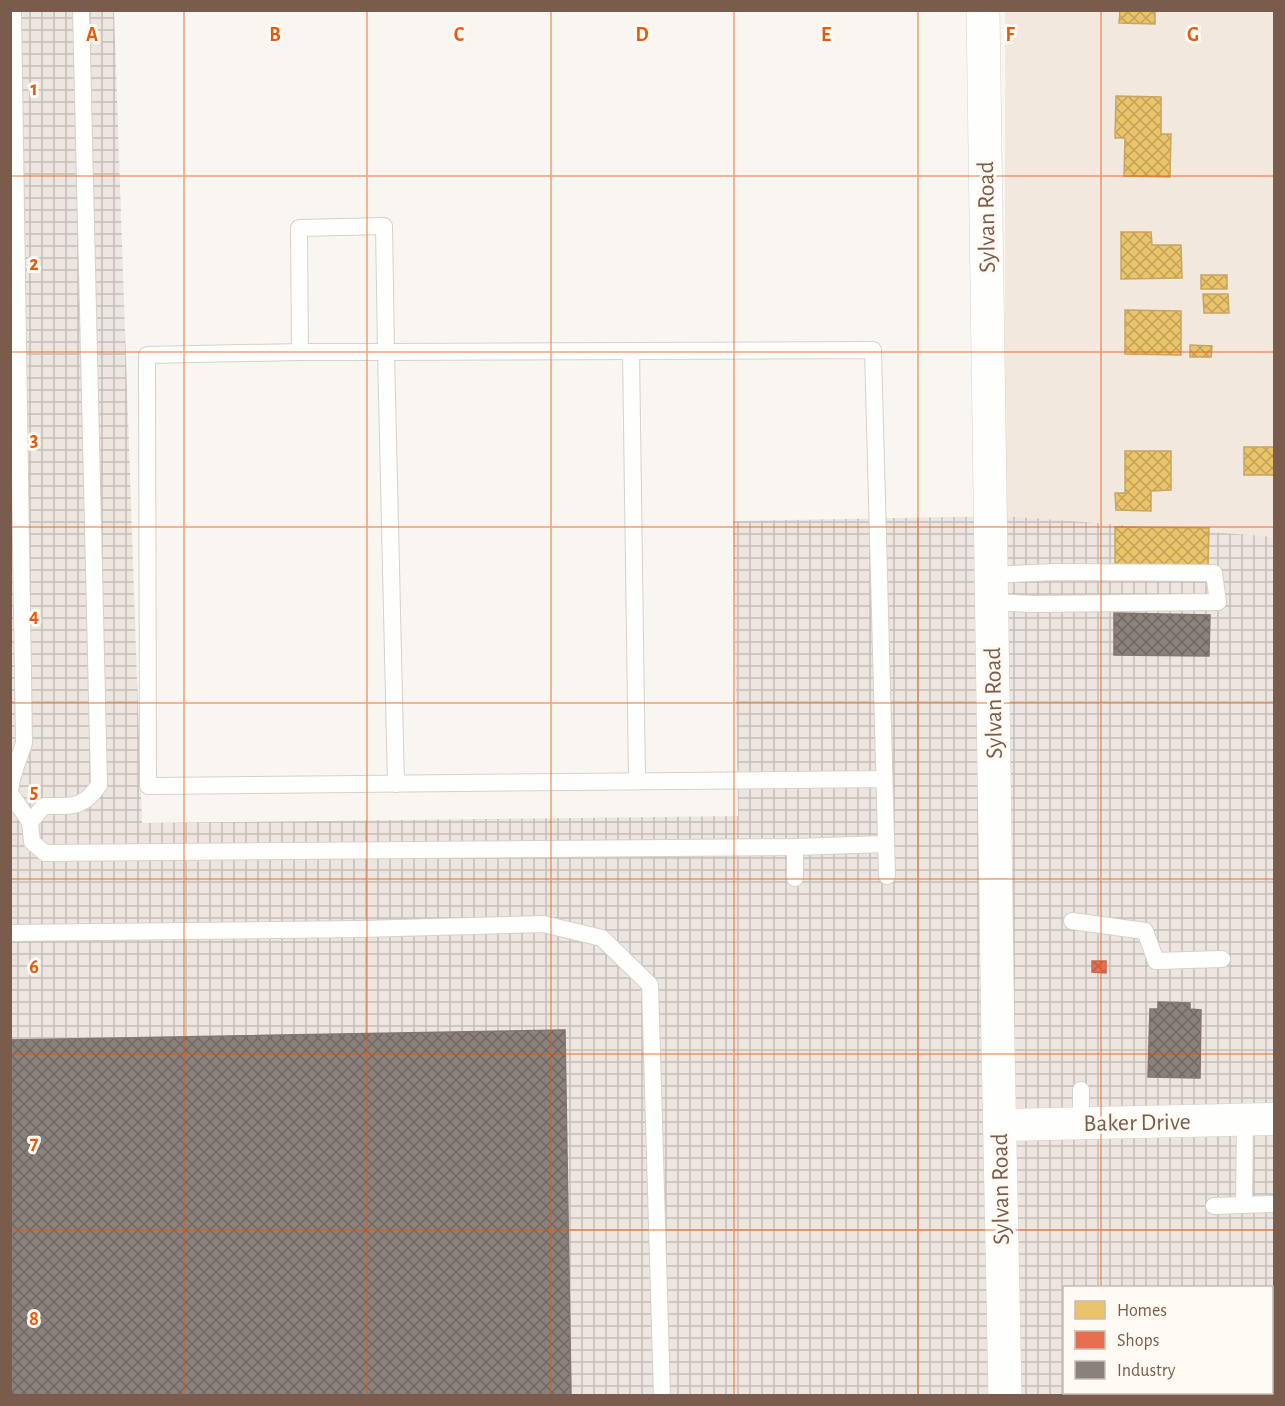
<svg xmlns="http://www.w3.org/2000/svg" width="1285" height="1406" viewBox="0 0 1285 1406" font-family="'Alegreya Sans',sans-serif">
<style>
.residential{fill:#f2e8de}
.industrial{fill:url(#industrial-grid);fill-rule:evenodd}
.homes{fill:url(#homes-cross-hatch);stroke:#c8a561;stroke-width:1.5}
.shops{fill:url(#shops-cross-hatch);stroke:#c66950;stroke-width:1.5}
.industry{fill:url(#industry-cross-hatch);stroke:#85766e;stroke-width:1.5}
.lines{fill:none;stroke-linecap:round;stroke-linejoin:round}
.service-casing{stroke:#d7d1cb;stroke-width:18}
.minor-casing{stroke:#d7d1cb;stroke-width:33}
.secondary-casing{stroke:#d9d2cb;stroke-width:34}
.service{stroke:#fefefd;stroke-width:16}
.minor{stroke:#fefefd;stroke-width:32}
.secondary{stroke:#fefefd;stroke-width:33}
.grid{fill:none;stroke:#e8590c;stroke-width:1.5;stroke-opacity:0.55}
.labels{text-anchor:middle;stroke-width:6;stroke-linejoin:round;paint-order:stroke}
.street-label{font-size:24px;fill:#7a5c4d;stroke:#fffaf3}
.grid-label{font-size:20px;text-anchor:middle;font-weight:bold;fill:#e8590c;stroke:#fffaf3;stroke-width:6;stroke-linejoin:round;paint-order:stroke}
</style>
<defs>
<pattern id="industrial-grid" width="8" height="8" patternUnits="userSpaceOnUse" patternTransform="scale(1.5)"><rect width="8" height="8" fill="#ede5e0"/><path d="M0 4h8M4 0v8" fill="none" stroke="#c5bdb8"/></pattern>
<pattern id="homes-cross-hatch" width="8" height="8" patternUnits="userSpaceOnUse" patternTransform="scale(1.5)"><rect width="8" height="8" fill="#e9c46a"/><path d="M0 0l8 8M0 8l8-8" fill="none" stroke="#c2a259"/></pattern>
<pattern id="shops-cross-hatch" width="8" height="8" patternUnits="userSpaceOnUse" patternTransform="scale(1.5)"><rect width="8" height="8" fill="#e76f51"/><path d="M0 0l8 8M0 8l8-8" fill="none" stroke="#c05e45"/></pattern>
<pattern id="industry-cross-hatch" width="8" height="8" patternUnits="userSpaceOnUse" patternTransform="scale(1.5)"><rect width="8" height="8" fill="#8a817c"/><path d="M0 0l8 8M0 8l8-8" fill="none" stroke="#716863"/></pattern>
</defs>
<rect width="100%" height="100%" fill="#f9f5f0"/>
<polygon class="residential" points="1005,11 1274,11 1274,537 1005,516"/>
<path class="industrial" d="M 10,11 L 114,11 L 142,823 L 738,816 L 733,521 L 1005,516 L 1274,537 L 1274,1395 L 11,1395 ZM 1064,1288 L 1272,1288 L 1272,1392 L 1064,1392 Z"/>
<g class="homes">
<polygon points="1120,10 1155,10 1155,24 1119,23"/>
<polygon points="1116,96 1161,97 1161,134 1171,134 1170,177 1124,176 1125,138 1115,138"/>
<polygon points="1121,232 1151,232 1152,245 1181,245 1182,278 1121,279"/>
<rect x="1201" y="275" width="26" height="14"/>
<polygon points="1203,294 1228,294 1229,313 1204,313"/>
<polygon points="1125,310 1181,311 1181,355 1125,354"/>
<polygon points="1190,345 1212,346 1211,357 1190,357"/>
<rect x="1244" y="447" width="30" height="28"/>
<polygon points="1125,451 1171,451 1171,490 1151,491 1151,511 1116,510 1115,493 1125,493"/>
<polygon points="1115,527 1209,528 1208,568 1115,566"/>
</g>
<polygon class="shops" points="1092,961 1106,961 1106,973 1092,972"/>
<g class="industry">
<polygon points="1114,613 1210,615 1209,656 1114,655"/>
<polygon points="1158,1002 1190,1003 1190,1009 1201,1010 1200,1078 1148,1077 1150,1009 1158,1009"/>
<polygon points="565,1030 571,1396 10,1396 10,1040"/>
</g>
<g class="lines">
<g class="service-casing">
<g id="service">
<path d="M 81,10 L 99,785 C 83,809 71,806 44,806 L 30,822 L 32,842 L 45,853 L 795,847 L 885,844"/>
<polyline points="631,351 637,781"/>
<polyline points="300,352 386,352 396,784"/>
<polyline points="991,575 1056,572 1214,573 1218,602 1034,604 992,602"/>
<polyline points="884,779 148,786 147,355 300,352 299,228 384,226 386,352 873,350 887,876"/>
<path d="M 10,790 C 12,773 19,759 24,743 L 13,10"/>
<polyline points="10,793 30,822"/>
<polyline points="795,878 795,847"/>
<polyline points="1072,921 1145,931 1156,961 1222,959"/>
<polyline points="10,933 360,929 543,924 602,938 650,985 662,1396"/>
<polyline points="1081,1090 1081,1123"/>
<polyline points="1244,1205 1245,1120"/>
<polyline points="1214,1206 1274,1204"/>
</g>
</g>
<g class="minor-casing">
<polyline id="minor" points="999,1125 1274,1119"/>
</g>
<g class="secondary-casing">
<polyline id="secondary" points="983,10 998,1045 1005,1396"/>
</g>
<use href="#service" class="service"/>
<use href="#minor" class="minor"/>
<use href="#secondary" class="secondary"/>
</g>
<path class="grid" d="M 184,10 L 184,1396M 367,10 L 367,1396M 551,10 L 551,1396M 734,10 L 734,1396M 918,10 L 918,1396M 1101,10 L 1101,1288M 10,176 L 1274,176M 10,352 L 1274,352M 10,527 L 1274,527M 10,703 L 1274,703M 10,879 L 1274,879M 10,1054 L 1274,1054M 10,1230 L 1274,1230M 1101,1392 L 1101,1396"/>
<g class="labels">
<g class="street-label">
<text transform="translate(986 217) rotate(-91)" y="8">Sylvan Road</text>
<text transform="translate(993 703) rotate(-91)" y="8">Sylvan Road</text>
<text transform="translate(1137 1122) rotate(-1)" y="8">Baker Drive</text>
<text transform="translate(1000 1189) rotate(-91)" y="8">Sylvan Road</text>
</g>
</g>
<g class="grid-label">
<text x="92" y="41">A</text>
<text x="275" y="41">B</text>
<text x="459" y="41">C</text>
<text x="642" y="41">D</text>
<text x="826" y="41">E</text>
<text x="1010" y="41">F</text>
<text x="1193" y="41">G</text>
<text x="34" y="95">1</text>
<text x="34" y="270">2</text>
<text x="34" y="446">3</text>
<text x="34" y="622">4</text>
<text x="34" y="798">5</text>
<text x="34" y="973">6</text>
<text x="34" y="1149">7</text>
<text x="34" y="1325">8</text>
</g>
<rect width="1285" height="1406" fill="none" stroke="#7a5c4d" stroke-width="24"/>
<rect x="1063" y="1286" width="210" height="108" fill="#fffaf3" stroke="#cabbb1" stroke-width="1.5"/>
<rect x="1075" y="1301" width="30" height="18" fill="#e9c46a" stroke="#cabbb1" stroke-width="1.5"/>
<text x="1117" y="1316" font-size="18" fill="#7a5c4d">Homes</text>
<rect x="1075" y="1331" width="30" height="18" fill="#e76f51" stroke="#cabbb1" stroke-width="1.5"/>
<text x="1117" y="1346" font-size="18" fill="#7a5c4d">Shops</text>
<rect x="1075" y="1361" width="30" height="18" fill="#8a817c" stroke="#cabbb1" stroke-width="1.5"/>
<text x="1117" y="1376" font-size="18" fill="#7a5c4d">Industry</text>
</svg>
